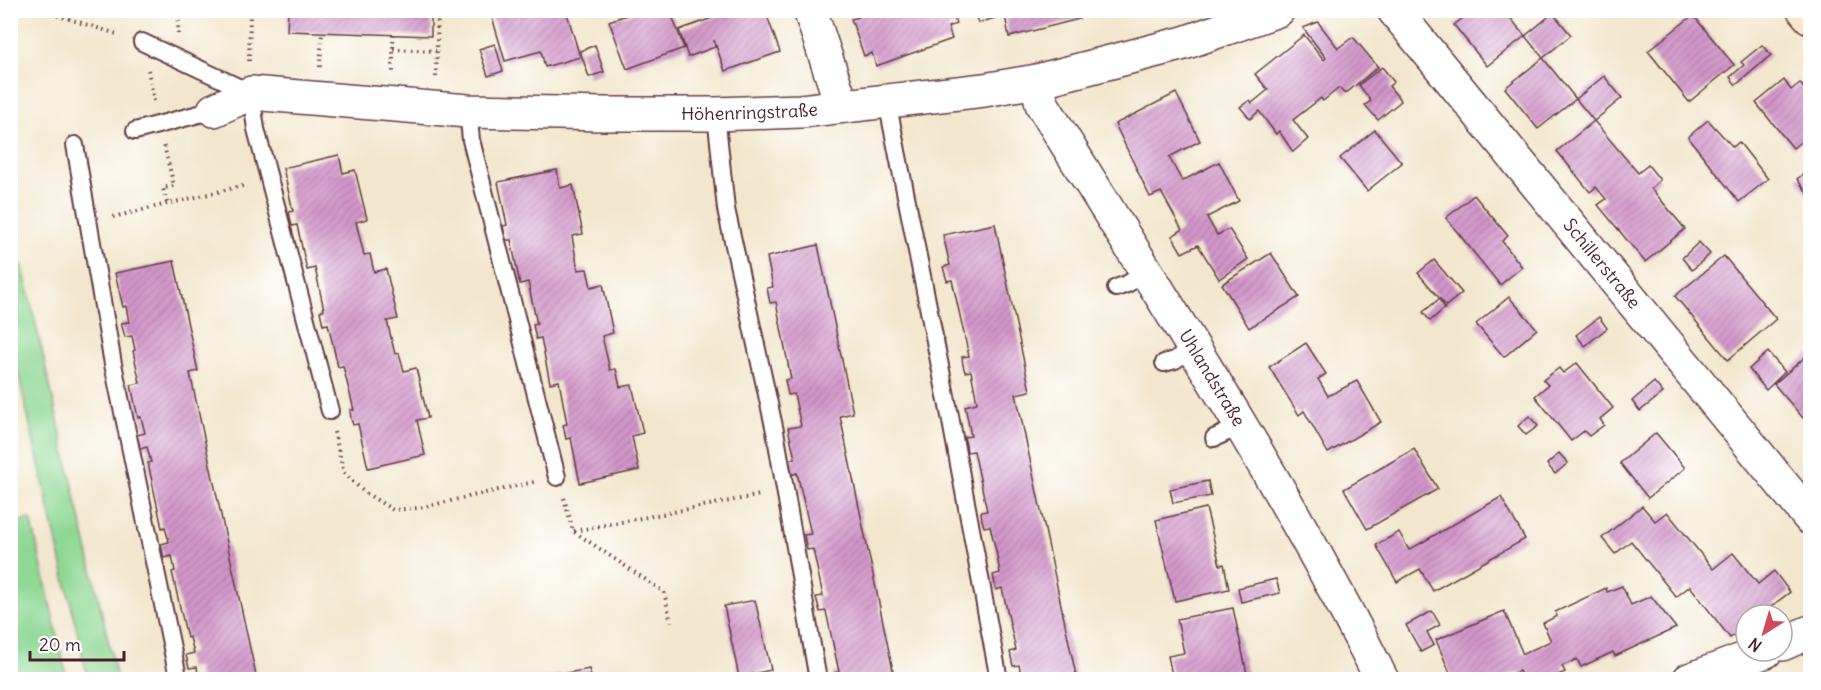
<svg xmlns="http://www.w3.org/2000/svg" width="1821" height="690" viewBox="0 0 1821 690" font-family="Delius,sans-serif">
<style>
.green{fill:#8fd894;stroke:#6c7c60;stroke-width:1.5}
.building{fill:url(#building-hatch)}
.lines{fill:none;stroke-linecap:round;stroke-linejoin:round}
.lane-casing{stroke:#633d43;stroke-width:20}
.street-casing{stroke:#633d43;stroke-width:36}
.secondary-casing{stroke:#633d43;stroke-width:36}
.path{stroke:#633d43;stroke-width:4;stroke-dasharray:1.5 4.5;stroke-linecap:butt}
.lane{stroke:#fff;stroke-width:16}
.street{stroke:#fff;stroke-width:33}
.secondary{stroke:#fbe5cf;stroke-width:33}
.labels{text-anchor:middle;stroke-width:4.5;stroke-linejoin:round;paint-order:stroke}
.street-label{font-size:18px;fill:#4a1f2b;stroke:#fff}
</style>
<defs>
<pattern id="building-hatch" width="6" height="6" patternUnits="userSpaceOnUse" patternTransform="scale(1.5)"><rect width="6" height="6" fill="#d296ca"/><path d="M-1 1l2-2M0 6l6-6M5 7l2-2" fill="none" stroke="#ac7aa4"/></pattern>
</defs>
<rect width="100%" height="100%" fill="#fff"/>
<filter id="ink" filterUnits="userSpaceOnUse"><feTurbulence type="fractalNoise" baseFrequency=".0167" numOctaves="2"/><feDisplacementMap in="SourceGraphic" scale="12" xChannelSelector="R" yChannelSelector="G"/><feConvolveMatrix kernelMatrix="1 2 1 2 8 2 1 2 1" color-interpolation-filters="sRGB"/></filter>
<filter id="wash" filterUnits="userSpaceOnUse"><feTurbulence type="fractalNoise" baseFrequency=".008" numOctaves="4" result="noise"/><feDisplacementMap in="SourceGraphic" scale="24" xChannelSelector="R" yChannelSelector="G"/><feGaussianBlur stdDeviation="1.35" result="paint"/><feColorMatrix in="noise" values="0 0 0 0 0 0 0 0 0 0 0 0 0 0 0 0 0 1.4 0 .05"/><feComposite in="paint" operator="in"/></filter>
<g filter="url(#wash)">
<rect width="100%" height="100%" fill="#f2e7ce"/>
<g class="green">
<polygon points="22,264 117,679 88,679 11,342 11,266"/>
<polygon points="31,519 67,679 11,679 11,523"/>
</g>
<g id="blocks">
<g class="building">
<polygon points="288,10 431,10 431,36 287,31"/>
<polygon points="490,10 566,10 580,57 545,67 541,51 505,61"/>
<polygon points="734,10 765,10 780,52 725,71 714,40 715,47 688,57 679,30"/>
<polygon points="857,10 952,10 956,24 948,27 952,39 876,66 872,53 864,56 851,19 859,17"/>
<polygon points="974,10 1077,10 1079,19 1009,37 1005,15 978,23"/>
<polygon points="1473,10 1504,10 1525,36 1553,13 1571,35 1543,58 1525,36 1487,66 1454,25"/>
<polygon points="638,11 670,10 684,48 627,69 609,21"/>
<polygon points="1693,15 1734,65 1689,102 1648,51"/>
<polygon points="1318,22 1338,48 1353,37 1378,67 1345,94 1339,88 1323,101 1321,98 1293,120 1308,139 1293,152 1279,131 1276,134 1259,111 1250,119 1240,107 1250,100 1252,103 1268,90 1255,74 1304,35 1324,60 1326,58 1303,28"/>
<polygon points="495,44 503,71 488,76 479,49"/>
<polygon points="595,45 604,72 589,77 580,51"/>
<polygon points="1762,45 1771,55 1736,85 1730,77 1744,65 1741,62"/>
<polygon points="1543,58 1576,99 1538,129 1505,88"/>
<polygon points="1382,67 1394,82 1389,86 1401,101 1378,120 1365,105 1371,101 1359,85"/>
<polygon points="1604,76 1622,98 1594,121 1576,99"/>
<polygon points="1784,80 1791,90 1800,83 1810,96 1810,100 1804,105 1810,113 1810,134 1793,148 1756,103"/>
<polygon points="1176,93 1200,141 1169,157 1182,181 1219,162 1239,201 1207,217 1217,235 1229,229 1248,259 1219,279 1198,245 1182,253 1172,236 1182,230 1161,192 1150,197 1115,124"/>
<polygon points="1708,120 1733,147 1739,142 1768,179 1739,202 1688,137"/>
<polygon points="1594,121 1638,173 1648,165 1660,180 1651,188 1685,229 1645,262 1598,205 1606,199 1596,187 1590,192 1557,151"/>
<polygon points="1375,130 1402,163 1367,191 1340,158"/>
<polygon points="339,155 343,173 355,170 367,219 356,222 364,255 370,254 374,272 386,269 398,319 387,321 395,354 399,353 404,371 416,368 428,418 417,420 425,455 368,468 358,424 353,425 351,419 350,410 354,410 343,366 338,367 328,324 323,325 320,311 324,310 315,268 307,270 297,225 292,226 289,212 293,211 283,168"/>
<polygon points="1810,169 1810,197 1797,179"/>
<polygon points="557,170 560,188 573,185 583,234 572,236 578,270 587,269 591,287 603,284 613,333 602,336 610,370 616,369 620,387 632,385 643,433 632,436 639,470 580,483 571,438 566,439 563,425 567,424 559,381 550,383 541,338 536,339 533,325 537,324 528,282 520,284 511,240 506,240 503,226 507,225 498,182"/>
<polygon points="1474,195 1508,236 1502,241 1522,267 1500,285 1446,218"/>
<polygon points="995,224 1030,391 1016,394 1077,680 1022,680 1019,665 1013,666 1010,652 1016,650 1002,588 996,590 993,575 1000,573 996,551 990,526 984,527 982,520 981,512 987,511 974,451 967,452 966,445 964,437 971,436 965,406 977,403 971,371 965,372 963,365 962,357 969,356 952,280 947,281 943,267 950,265 943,235"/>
<polygon points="1699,242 1710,254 1692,270 1682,258"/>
<polygon points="818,245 853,413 840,416 895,680 834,680 833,673 839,672 826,611 820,612 816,597 823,596 813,549 807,550 804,535 811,534 797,473 791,475 788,460 795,458 788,428 801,426 794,394 788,395 785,380 791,379 776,302 770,303 767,288 773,287 767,257"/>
<polygon points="1271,253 1299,297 1249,328 1222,284"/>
<polygon points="1724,256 1776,319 1728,360 1675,296"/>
<polygon points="1434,260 1462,293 1446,306 1418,273"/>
<polygon points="174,261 198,371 190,373 257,680 199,680 197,667 189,668 186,655 194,653 190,637 187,638 172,572 175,571 172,556 164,558 161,544 169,542 165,527 162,528 148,463 151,462 147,447 140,449 137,435 145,433 141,417 138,418 131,385 140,383 133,351 135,350 132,336 125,337 121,323 129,322 126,306 123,307 115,273"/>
<polygon points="1509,297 1537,329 1504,357 1476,324"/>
<polygon points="1439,299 1445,308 1430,321 1423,312"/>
<polygon points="1599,317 1607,328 1585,346 1576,335"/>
<polygon points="1306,343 1326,374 1318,379 1328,396 1357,381 1381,422 1328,453 1304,411 1299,415 1269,367"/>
<polygon points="1768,352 1785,372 1766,390 1749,369"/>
<polygon points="1810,353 1810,412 1803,418 1774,384"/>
<polygon points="1577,363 1613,408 1600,419 1604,425 1589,436 1584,431 1571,441 1535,396 1548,385 1543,380 1559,368 1563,373"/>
<polygon points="1654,382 1663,393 1640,411 1632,401"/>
<polygon points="1529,416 1538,426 1526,435 1518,426"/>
<polygon points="1656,433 1685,468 1648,498 1620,463"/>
<polygon points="1414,449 1438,489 1367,529 1344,489"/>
<polygon points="1559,453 1568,463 1555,474 1547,464"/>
<polygon points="1208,481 1211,496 1173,503 1170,489"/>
<polygon points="1501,497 1525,539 1433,591 1420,569 1397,582 1376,545 1399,532 1409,550"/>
<polygon points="1642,506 1655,521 1667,512 1713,569 1733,553 1758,584 1774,571 1790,592 1760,615 1746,615 1746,626 1730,638 1690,586 1676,597 1631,541 1615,554 1602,538"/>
<polygon points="1206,508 1220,565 1224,564 1229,589 1175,601 1156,520"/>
<polygon points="1276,579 1280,593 1241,602 1238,588"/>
<polygon points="1622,586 1631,605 1651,596 1676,628 1615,656 1613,652 1581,667 1577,659 1562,666 1565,672 1548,680 1523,680 1519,671 1499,680 1453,680 1436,640 1504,611 1523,654 1551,641 1543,623 1557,616 1555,612 1606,588 1607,592"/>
<polygon points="755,600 771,670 739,677 724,606"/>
<polygon points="1233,608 1247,674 1222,680 1173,680 1168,656 1184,653 1177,619"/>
<polygon points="1432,611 1440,625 1427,632 1434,645 1421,652 1406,625"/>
<polygon points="589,669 592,680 539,680 539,678"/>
</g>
</g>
</g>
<g filter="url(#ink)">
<use href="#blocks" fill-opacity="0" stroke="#633d43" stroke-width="1.5"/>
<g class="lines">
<g class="lane-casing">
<g id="lane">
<polyline points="142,42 251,93 256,129 330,411"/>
<polyline points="887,101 950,416 999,680"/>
<polyline points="468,111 471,140 557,477"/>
<polyline points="716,114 726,209 775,431 818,680"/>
<polyline points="135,131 214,110"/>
<polyline points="75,145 113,364 178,677 176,680"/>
<polyline points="1116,288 1127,284 1146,273"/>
<polyline points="1164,363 1175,360 1193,348"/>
<polyline points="1214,438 1241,426"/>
</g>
</g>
<g class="street-casing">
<g id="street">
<polyline points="810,10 842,106"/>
<path id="s1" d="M 1394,10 L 1810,518"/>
<path id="s2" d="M 1037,81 L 1042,104 C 1159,294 1282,480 1382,680"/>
<path id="s3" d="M 214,110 L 251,93 L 468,111 L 604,114 L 716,114 L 801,111 L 984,90 L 1037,81 L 1184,43 L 1278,10"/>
<polyline points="1782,644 1810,632"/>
<polyline points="1689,680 1766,651"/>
</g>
</g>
<g class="secondary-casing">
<polyline id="secondary" points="1804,10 1810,17"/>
</g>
<g class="path">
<polyline points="40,10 120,35"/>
<polyline points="178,34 179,10"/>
<polyline points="393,34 393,72"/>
<polyline points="393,49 436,51"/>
<polyline points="249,61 250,11"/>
<polyline points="320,67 322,32"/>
<polyline points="148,70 154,101"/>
<polyline points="436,77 438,10"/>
<polyline points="164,146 174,186 163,188 167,203"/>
<polyline points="113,217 246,185"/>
<polyline points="334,432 344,473 364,492 393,510 419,508 534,482"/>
<polyline points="564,498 573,531 664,592 671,622"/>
<polyline points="574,531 761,495"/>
</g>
<use href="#lane" class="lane"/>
<use href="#street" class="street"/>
<use href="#secondary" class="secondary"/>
</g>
</g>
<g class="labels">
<g class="street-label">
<text dy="6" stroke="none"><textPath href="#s3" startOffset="540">Höhenringstraße</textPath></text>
<text dy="6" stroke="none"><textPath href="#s1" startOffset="328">Schillerstraße</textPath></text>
<text dy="6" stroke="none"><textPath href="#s2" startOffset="346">Uhlandstraße</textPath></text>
</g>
</g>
<rect width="1821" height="690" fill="none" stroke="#fff" stroke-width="36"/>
<g transform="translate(1764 633) rotate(217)"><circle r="28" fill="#ffffff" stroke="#b7a5aa" stroke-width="1.5"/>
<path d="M0-4.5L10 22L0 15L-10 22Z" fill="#d1495b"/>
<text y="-9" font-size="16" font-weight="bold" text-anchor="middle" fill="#4a1f2b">N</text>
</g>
<path d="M30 651v9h94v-9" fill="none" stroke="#4a1f2b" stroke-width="3"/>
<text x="39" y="651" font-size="18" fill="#4a1f2b" stroke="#ffffff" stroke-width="4.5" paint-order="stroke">20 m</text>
</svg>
